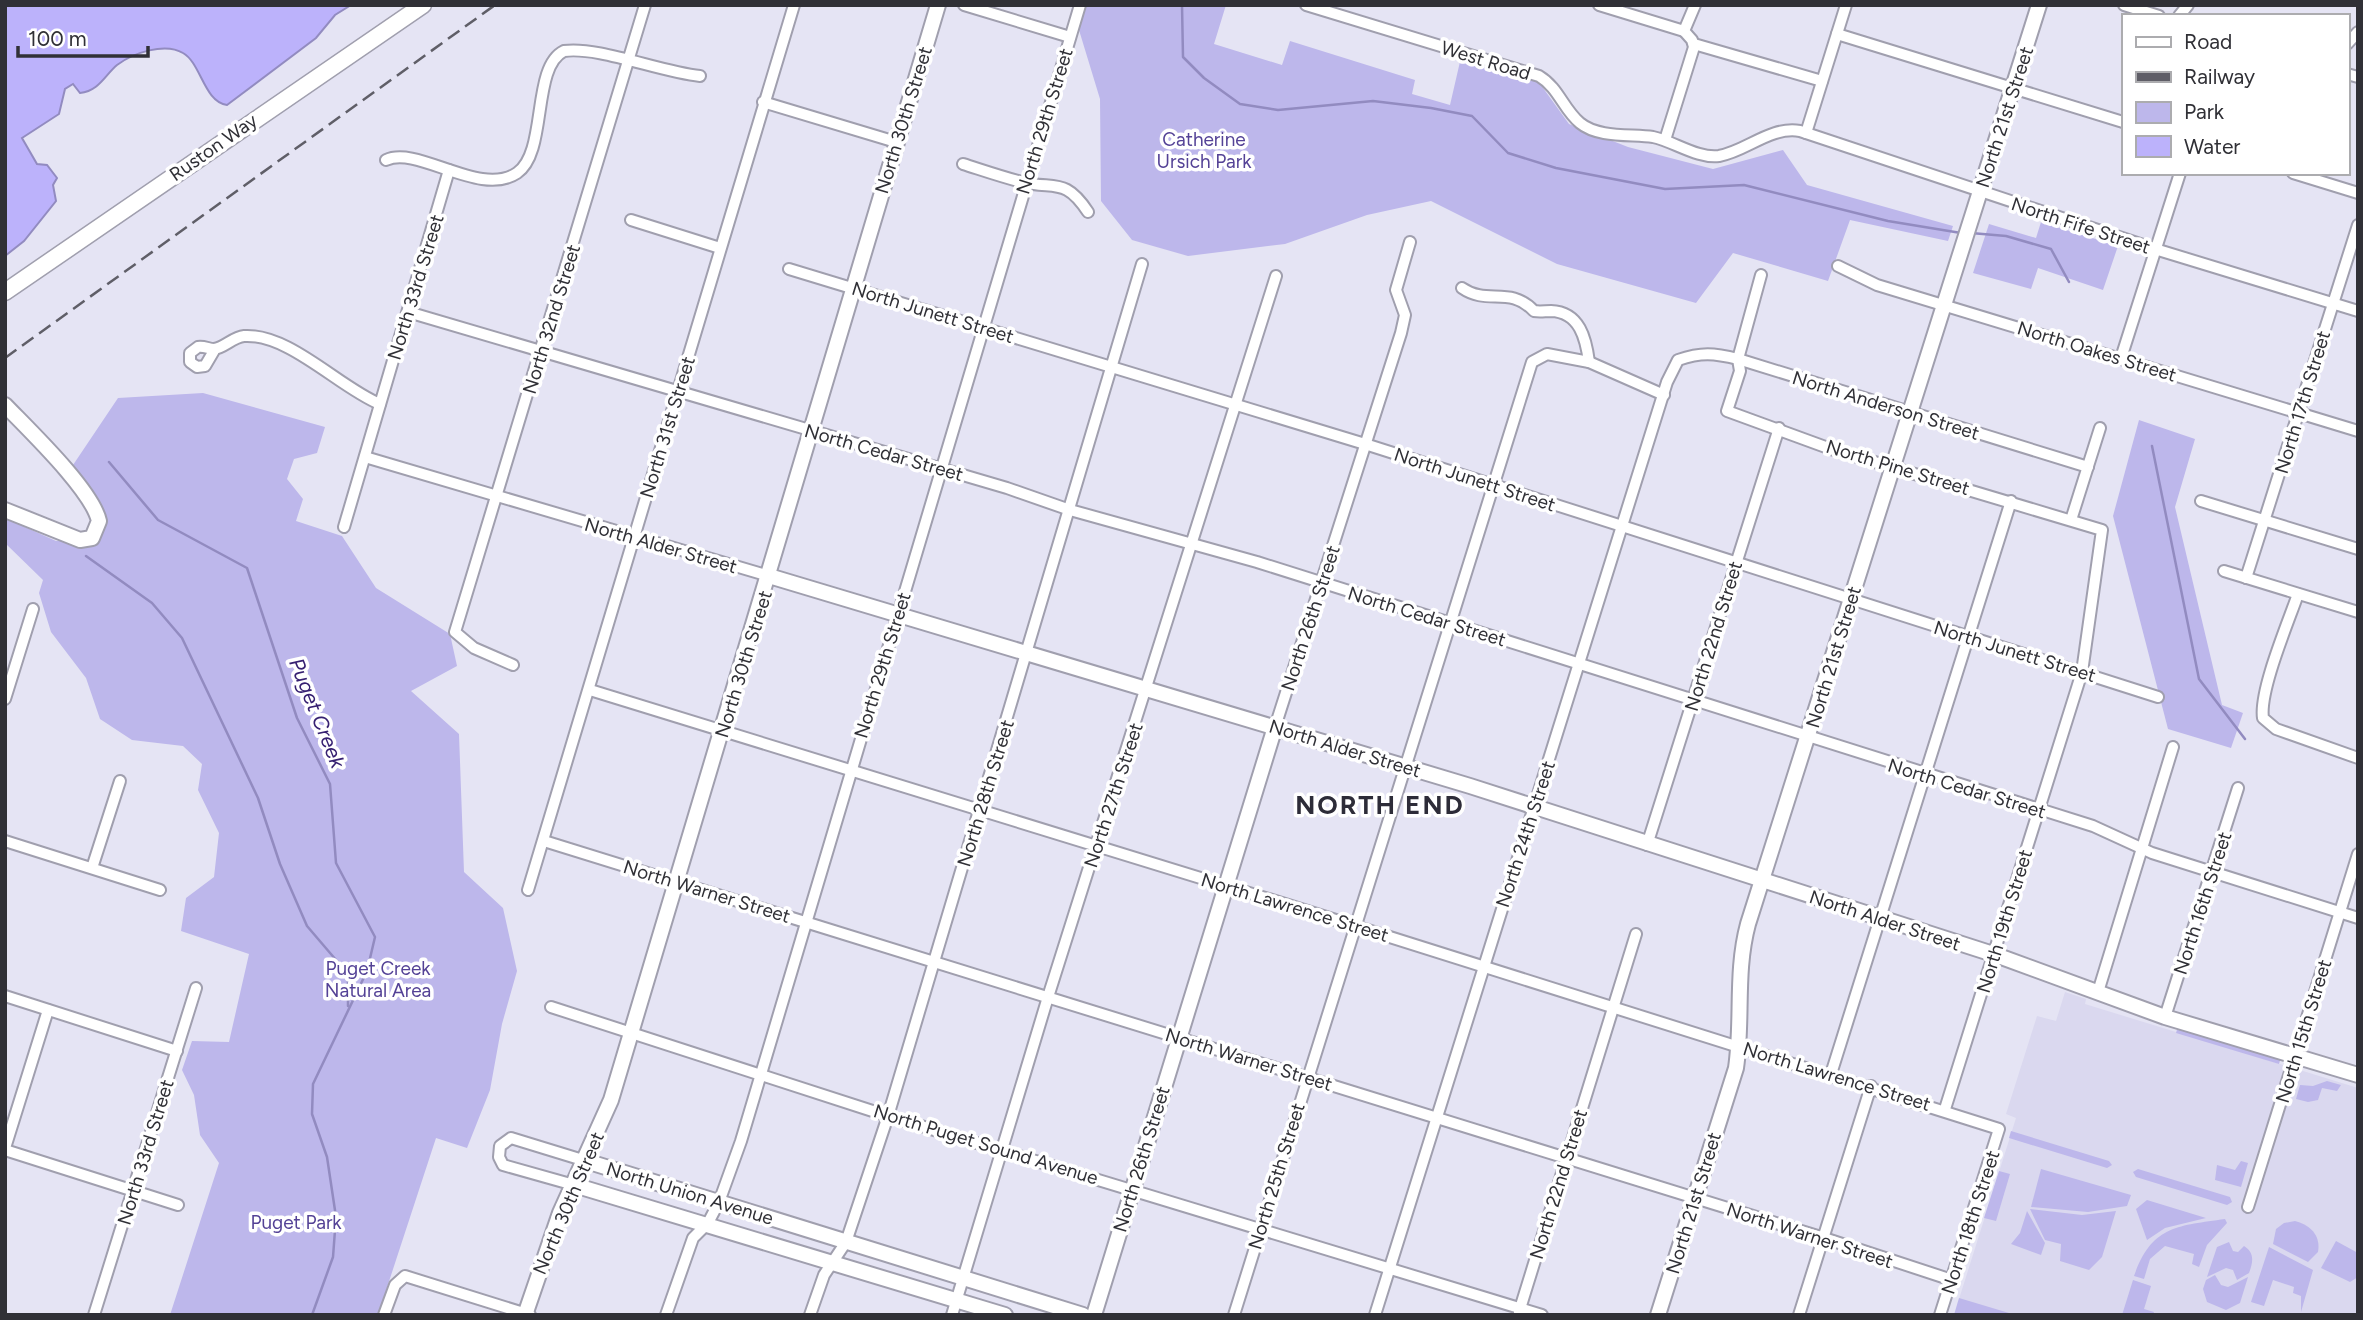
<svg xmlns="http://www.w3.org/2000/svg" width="2363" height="1320" viewBox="0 0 2363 1320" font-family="Figtree,sans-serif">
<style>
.built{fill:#dad8ef}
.green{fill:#bdb7eb}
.water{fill:#bcb2fb;stroke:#928bc0;stroke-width:2}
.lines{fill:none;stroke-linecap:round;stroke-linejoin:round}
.stream{stroke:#928bc0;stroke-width:2.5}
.street-casing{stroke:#a09fae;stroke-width:14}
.secondary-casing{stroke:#a09fae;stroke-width:18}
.primary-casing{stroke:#a09fae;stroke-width:19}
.street{stroke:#fff;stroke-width:10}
.secondary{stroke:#fff;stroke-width:14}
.primary{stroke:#fff;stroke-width:16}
.rail{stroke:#5f5e67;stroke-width:2.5;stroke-dasharray:14 7;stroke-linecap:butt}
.labels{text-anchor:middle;stroke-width:7;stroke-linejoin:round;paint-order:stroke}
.street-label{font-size:19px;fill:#303036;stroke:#fff}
.park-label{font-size:19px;fill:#544296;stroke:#fff}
.water-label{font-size:21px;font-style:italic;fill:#362071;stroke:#fff}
.district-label{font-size:26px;font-weight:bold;letter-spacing:2px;fill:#2d2c38;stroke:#fff}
</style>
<rect width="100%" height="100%" fill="#e5e4f4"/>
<polygon class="built" points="2065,992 2086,999 2085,1004 2358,1088 2358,1315 1954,1315 2016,1118 2006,1114 2037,1016 2056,1021"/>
<g class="green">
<polygon points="1086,5 1226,5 1214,44 1282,65 1290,41 1415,80 1412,94 1450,105 1462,53 1533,74 1569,124 1628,147 1713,169 1783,150 1807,185 1953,226 1948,241 1850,220 1828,281 1733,253 1696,303 1557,264 1431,201 1367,215 1285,244 1188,256 1132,240 1101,201 1100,99 1079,30"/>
<polygon points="2041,222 2118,246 2103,290 2038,268 2031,289 1973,273 1989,224 2036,238"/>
<polygon points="203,393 325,427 317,453 294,459 287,479 303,499 296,521 342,536 376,588 450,634 457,666 411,691 459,734 464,872 503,908 517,971 502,1024 490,1090 467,1148 436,1138 378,1315 170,1315 219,1163 200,1135 194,1095 182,1070 192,1041 229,1042 249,954 181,931 186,898 214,877 219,833 198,790 202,764 183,746 132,740 100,719 86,678 51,632 39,593 43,580 5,543 5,518 56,541 92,541 98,501 71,468 118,398"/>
<polygon points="2139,420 2195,439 2175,507 2222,705 2243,713 2231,748 2168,729 2113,516"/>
<polygon points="2178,1026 2281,1057 2279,1064 2176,1033"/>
<polygon points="2327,1081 2341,1085 2337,1091 2322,1088 2318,1100 2308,1102 2296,1099 2300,1085 2313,1086"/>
<polygon points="2011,1131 2109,1161 2112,1165 2107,1168 2009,1138"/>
<polygon points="2241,1161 2248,1163 2241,1187 2215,1180 2217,1165 2235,1170"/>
<polygon points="2041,1169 2131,1195 2127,1206 2088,1212 2031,1207"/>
<polygon points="2138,1169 2230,1197 2232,1202 2227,1205 2136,1177 2133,1172"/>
<polygon points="1999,1171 2010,1174 1996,1221 1984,1218"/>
<polygon points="2147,1200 2206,1218 2165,1228 2147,1240 2136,1209"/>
<polygon points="2030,1209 2082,1215 2116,1211 2102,1257 2089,1270 2060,1261 2061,1244 2045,1240"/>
<polygon points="2027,1211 2045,1243 2041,1255 2011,1244 2020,1233"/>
<path d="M 2225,1219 L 2227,1223 L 2207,1245 L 2199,1267 L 2192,1264 L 2194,1254 L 2165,1246 L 2150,1259 L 2144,1279 L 2134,1276 C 2152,1225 2178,1226 2225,1219 Z"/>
<path d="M 2295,1221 C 2310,1225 2321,1235 2318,1252 L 2308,1262 L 2273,1244 L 2276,1229 L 2284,1223 Z"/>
<polygon points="2336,1241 2358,1253 2358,1277 2350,1282 2321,1268"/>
<path d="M 2229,1242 L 2233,1251 L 2238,1252 L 2244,1246 C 2255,1253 2253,1262 2249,1273 L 2237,1280 L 2233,1270 L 2226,1268 L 2207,1277 L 2217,1247 Z"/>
<polygon points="2269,1247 2313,1270 2301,1312 2301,1296 2293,1293 2294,1287 2273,1280 2264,1306 2251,1302"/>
<polygon points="2215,1275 2221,1285 2228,1287 2248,1277 2240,1303 2226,1310 2207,1302 2203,1289 2206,1280"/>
<polygon points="2133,1280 2151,1286 2144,1309 2154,1312 2153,1315 2122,1315"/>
<polygon points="1959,1298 2009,1313 2008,1315 1954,1315"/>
</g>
<path class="water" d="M 5,5 L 351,5 L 335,15 L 316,38 L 227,105 C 204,102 201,63 183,53 C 165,42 133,53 117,65 C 105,75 99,91 80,93 L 73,84 L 65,89 L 59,114 L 22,138 L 37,164 L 47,165 L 57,178 L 53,185 L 56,201 L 24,241 L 5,256 Z"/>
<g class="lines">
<g class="stream">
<polyline points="1182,5 1183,57 1204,78 1240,104 1278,110 1373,101 1431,108 1472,116 1508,153 1556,168 1665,189 1744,185 1888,221 1961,233"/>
<polyline points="1971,233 2006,236 2051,249 2069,282"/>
<polyline points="2152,446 2199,679 2245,739"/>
<polyline points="109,462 158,520 247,568 297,718 330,784 336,863 375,937 367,971 313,1084 312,1114 327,1157 336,1217 333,1257 312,1315"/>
<polyline points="86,556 152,603 182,638 258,798 280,864 307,926 348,974 348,1006"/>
</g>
<g class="street-casing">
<g id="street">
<polyline points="964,5 1070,37"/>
<path d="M 1306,5 L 1539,76 C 1559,88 1563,109 1580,123 C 1598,138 1631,134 1653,137 C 1673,141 1698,159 1719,156 C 1747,151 1770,126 1800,131 L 2155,249 L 2358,311"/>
<polyline points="1599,5 1684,31"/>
<polyline points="2124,5 2159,16"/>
<polyline points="2179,16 2188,5"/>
<polyline points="1837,34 2123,122"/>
<polyline points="1694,44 1822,81"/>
<polyline points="2347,44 2358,32"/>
<polyline points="2347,74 2358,77"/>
<polyline points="763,102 896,142"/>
<polyline points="1806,133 1846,5"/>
<polyline points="1665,140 1694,47 1692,40 1684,31 1695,5"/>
<path d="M 386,160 C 418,145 480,198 517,173 C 548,152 531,67 564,51 C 598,46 660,72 700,76"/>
<path d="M 963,164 C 982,170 1002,177 1022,182 C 1055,190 1065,177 1088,212"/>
<polyline points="2293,173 2358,193"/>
<polyline points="631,220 720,248"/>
<polyline points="1838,266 1877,285 2358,431"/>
<polyline points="789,269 1365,444 2158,697"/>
<polyline points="1761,275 1738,359 1740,371 1727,411 1831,449 2102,530 2082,672 1945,1109"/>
<path d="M 1462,288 C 1488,306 1509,285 1534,311 C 1540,312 1545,311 1551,311 C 1580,312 1586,339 1589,362"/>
<polyline points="408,312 1007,488 1070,510 1257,562 2093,826 2152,853 2358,918"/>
<path d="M 215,349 L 205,366 L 197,367 L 190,362 L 190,353 L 198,347 C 204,346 209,349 214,349 C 224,348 233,337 244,336 C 289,333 340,388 380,404"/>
<polyline points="2121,358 2180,173"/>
<polyline points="365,457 769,576"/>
<polyline points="2201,501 2358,549"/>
<polyline points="2071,520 2100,428"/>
<polyline points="344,527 449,170"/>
<polyline points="2224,571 2358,612"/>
<polyline points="2246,578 2358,225"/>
<path d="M 2298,594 C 2288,623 2259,691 2263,718 L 2276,729 L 2358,758"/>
<polyline points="513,665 474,648 455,632 645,5"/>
<polyline points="590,690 1285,904 1999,1129 1940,1315"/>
<polyline points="5,699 33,609"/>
<polyline points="1275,727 1401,333 1405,315 1396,290 1410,242"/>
<polyline points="5,841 160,890"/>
<polyline points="544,841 1824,1238 1952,1280"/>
<polyline points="1647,845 1779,428"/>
<polyline points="92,868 120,781"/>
<polyline points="528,890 794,5"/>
<polyline points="2098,992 2173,747"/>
<polyline points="5,996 177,1051"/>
<polyline points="551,1007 888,1116 1542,1315"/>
<polyline points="2165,1017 2238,788"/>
<polyline points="1831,1074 2011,501"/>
<polyline points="5,1148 48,1010"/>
<polyline points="5,1150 178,1205"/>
<polyline points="574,1185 503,1165 499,1157 500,1146 511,1138 586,1161"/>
<polyline points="2248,1207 2358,854"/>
<polyline points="1519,1312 1636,934"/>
<polyline points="94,1315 196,988"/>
<polyline points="384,1315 395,1285 405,1276 530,1315"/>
<polyline points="666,1315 693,1238 708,1223 719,1202 741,1141 1080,5"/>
<polyline points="810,1315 824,1275 846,1242 888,1116 1142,264"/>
<polyline points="952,1315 1048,997 1276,276"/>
<polyline points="1234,1315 1532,362 1547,354 1589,362 1664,395"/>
<path d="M 1375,1315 L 1667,382 L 1678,360 C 1701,352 1714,353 1738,359 L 2088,467"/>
<polyline points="1799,1315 1871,1086"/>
</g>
</g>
<g class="secondary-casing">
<g id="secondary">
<path d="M 5,405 C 29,430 92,490 99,521 L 92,538 L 80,540 L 5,510"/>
<polyline points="769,576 1470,786 1993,954 2165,1017 2358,1075"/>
<polyline points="586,1161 1083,1315"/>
<polyline points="574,1185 1005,1315"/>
<polyline points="525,1315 560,1213 611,1100 938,5"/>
<polyline points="1094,1315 1275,727"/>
<path d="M 1658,1315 L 1736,1068 C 1743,1020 1735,972 1748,924 L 2039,5"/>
</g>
</g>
<g class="primary-casing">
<polyline id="primary" points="5,292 423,5"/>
</g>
<use href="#street" class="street"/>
<use href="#secondary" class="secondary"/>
<use href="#primary" class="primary"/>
<polyline class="rail" points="5,358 495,5"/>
</g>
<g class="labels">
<g class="street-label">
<text transform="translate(1486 60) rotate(17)" y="7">West Road</text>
<text transform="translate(2004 117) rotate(-72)" y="7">North 21st Street</text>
<text transform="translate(903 120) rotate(-73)" y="7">North 30th Street</text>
<text transform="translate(1044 121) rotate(-73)" y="7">North 29th Street</text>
<text transform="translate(213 147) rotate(-35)" y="7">Ruston Way</text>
<text transform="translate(2081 225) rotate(18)" y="7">North Fife Street</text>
<text transform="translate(415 287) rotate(-73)" y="7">North 33rd Street</text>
<text transform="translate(933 312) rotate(17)" y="7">North Junett Street</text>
<text transform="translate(551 319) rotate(-73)" y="7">North 32nd Street</text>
<text transform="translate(2097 351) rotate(17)" y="7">North Oakes Street</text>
<text transform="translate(2302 402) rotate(-73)" y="7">North 17th Street</text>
<text transform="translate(1886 405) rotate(17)" y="7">North Anderson Street</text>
<text transform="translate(667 427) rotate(-73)" y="7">North 31st Street</text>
<text transform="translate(884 452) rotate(16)" y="7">North Cedar Street</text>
<text transform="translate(1898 467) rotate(17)" y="7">North Pine Street</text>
<text transform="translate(1475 479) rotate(18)" y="7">North Junett Street</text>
<text transform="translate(661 545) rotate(16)" y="7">North Alder Street</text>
<text transform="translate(1427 616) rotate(17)" y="7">North Cedar Street</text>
<text transform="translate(1310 618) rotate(-72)" y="7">North 26th Street</text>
<text transform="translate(1713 636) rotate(-73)" y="7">North 22nd Street</text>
<text transform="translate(2015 651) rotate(17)" y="7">North Junett Street</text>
<text transform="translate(1833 657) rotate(-73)" y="7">North 21st Street</text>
<text transform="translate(743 664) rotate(-73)" y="7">North 30th Street</text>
<text transform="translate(882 665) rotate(-73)" y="7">North 29th Street</text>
<text transform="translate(1345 748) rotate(17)" y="7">North Alder Street</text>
<text transform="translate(1967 788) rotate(17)" y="7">North Cedar Street</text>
<text transform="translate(985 793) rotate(-73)" y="7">North 28th Street</text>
<text transform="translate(1113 795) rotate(-72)" y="7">North 27th Street</text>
<text transform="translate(1525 834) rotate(-72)" y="7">North 24th Street</text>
<text transform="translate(707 891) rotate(17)" y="7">North Warner Street</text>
<text transform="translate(2202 903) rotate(-72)" y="7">North 16th Street</text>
<text transform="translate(1295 907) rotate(17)" y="7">North Lawrence Street</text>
<text transform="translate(1885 920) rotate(18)" y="7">North Alder Street</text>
<text transform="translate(2004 921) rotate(-73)" y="7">North 19th Street</text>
<text transform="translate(2303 1031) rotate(-73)" y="7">North 15th Street</text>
<text transform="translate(1249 1059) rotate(17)" y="7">North Warner Street</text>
<text transform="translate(1837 1076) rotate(17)" y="7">North Lawrence Street</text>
<text transform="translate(986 1144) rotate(17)" y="7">North Puget Sound Avenue</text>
<text transform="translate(145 1152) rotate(-73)" y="7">North 33rd Street</text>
<text transform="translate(1141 1159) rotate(-73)" y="7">North 26th Street</text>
<text transform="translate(1276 1176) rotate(-73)" y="7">North 25th Street</text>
<text transform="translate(1558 1184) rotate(-73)" y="7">North 22nd Street</text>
<text transform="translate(690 1193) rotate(17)" y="7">North Union Avenue</text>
<text transform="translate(568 1203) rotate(-67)" y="7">North 30th Street</text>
<text transform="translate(1693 1203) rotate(-73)" y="7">North 21st Street</text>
<text transform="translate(1970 1222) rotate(-72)" y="7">North 18th Street</text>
<text transform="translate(1810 1235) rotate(18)" y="7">North Warner Street</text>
</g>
<g class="park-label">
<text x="1204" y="146">Catherine<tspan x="1204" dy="22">Ursich Park</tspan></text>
<text x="378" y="975">Puget Creek<tspan x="378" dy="22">Natural Area</tspan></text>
<text x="296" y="1229">Puget Park</text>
</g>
<g class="water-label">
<text transform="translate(317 713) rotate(68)" y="7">Puget Creek</text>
</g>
<g class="district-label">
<text x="1380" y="814">NORTH END</text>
</g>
</g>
<rect width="2363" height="1320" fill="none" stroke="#303036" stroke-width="14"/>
<rect x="2122" y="14" width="228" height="161" fill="#ffffff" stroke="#acacaf" stroke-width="2"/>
<rect x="2136" y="37" width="35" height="10" fill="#ffffff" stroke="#acacaf" stroke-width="2"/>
<text x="2184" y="49" font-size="21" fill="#303036">Road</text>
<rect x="2136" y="72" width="35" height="10" fill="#5f5e67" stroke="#acacaf" stroke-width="2"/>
<text x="2184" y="84" font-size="21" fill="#303036">Railway</text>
<rect x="2136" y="102" width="35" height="21" fill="#bdb7eb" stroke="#acacaf" stroke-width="2"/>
<text x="2184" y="119" font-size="21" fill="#303036">Park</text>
<rect x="2136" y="136" width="35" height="21" fill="#bcb2fb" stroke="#acacaf" stroke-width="2"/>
<text x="2184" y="154" font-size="21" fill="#303036">Water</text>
<path d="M18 46v10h130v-10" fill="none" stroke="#303036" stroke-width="3.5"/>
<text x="28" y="46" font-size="21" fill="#303036" stroke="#ffffff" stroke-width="5" paint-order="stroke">100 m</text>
</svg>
